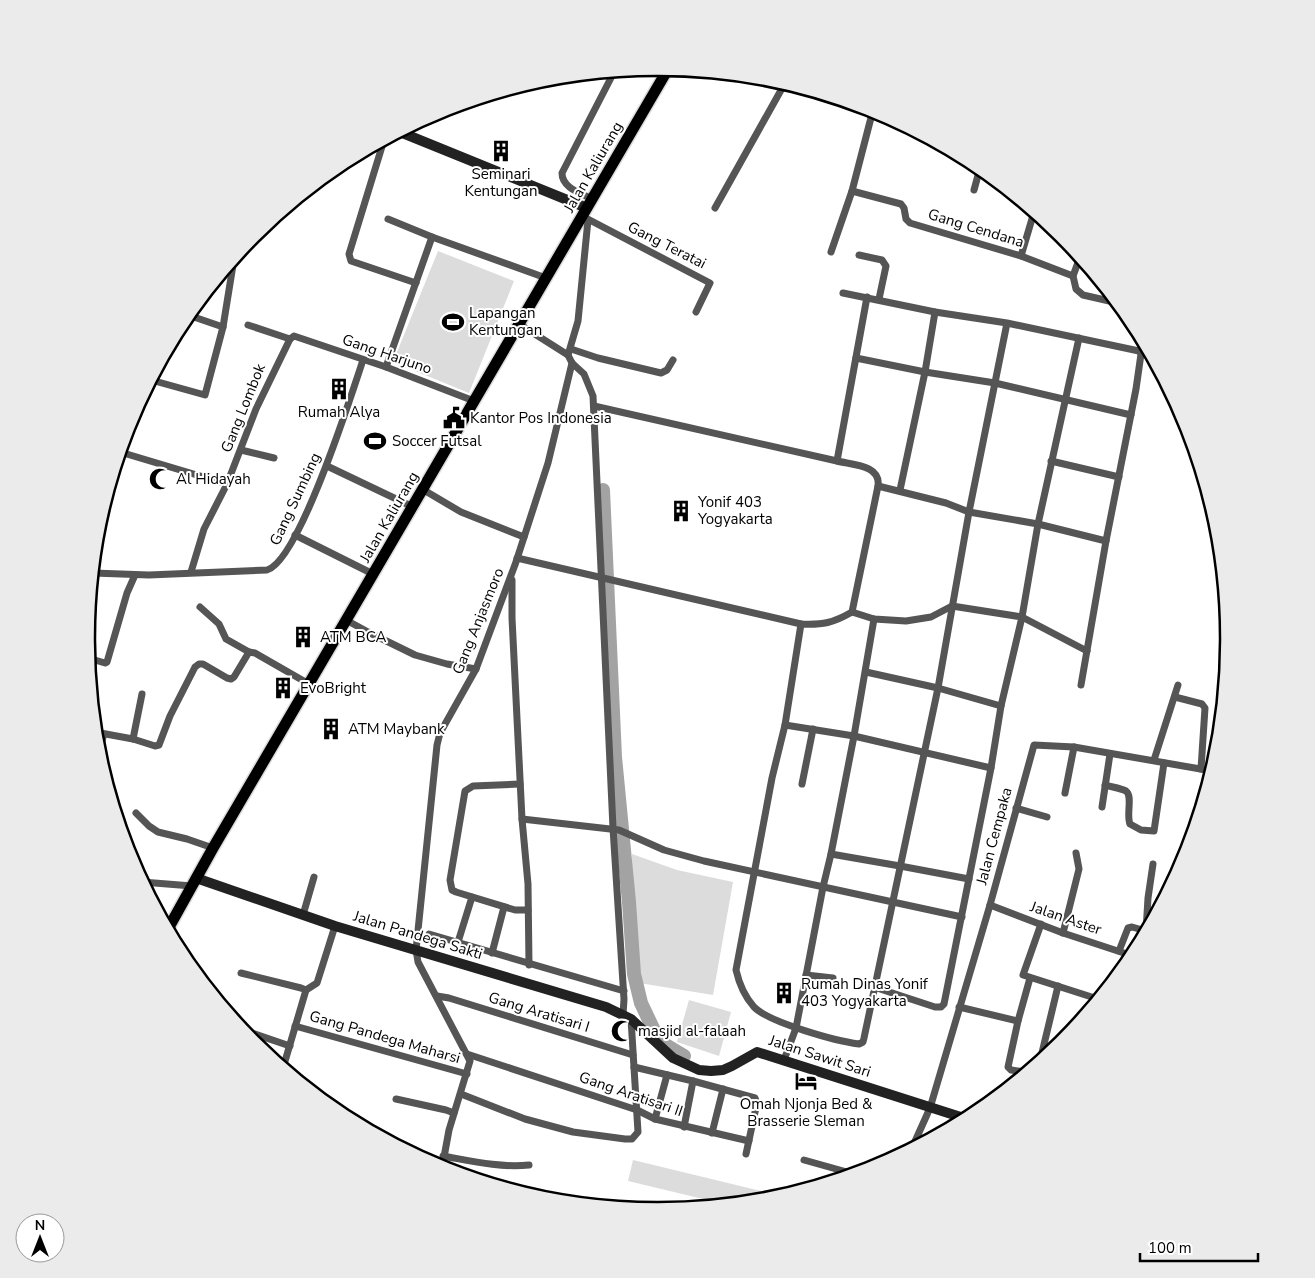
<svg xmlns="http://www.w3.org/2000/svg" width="1315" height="1278" viewBox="0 0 1315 1278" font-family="'Nunito Sans',sans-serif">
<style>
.green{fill:#dcdcdc}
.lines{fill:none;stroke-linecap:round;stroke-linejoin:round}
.river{stroke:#a3a3a3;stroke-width:14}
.primary-casing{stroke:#dbdbdb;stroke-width:14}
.street{stroke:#555;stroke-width:7}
.secondary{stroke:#222;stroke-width:10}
.primary{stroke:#000;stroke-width:11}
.labels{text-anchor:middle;stroke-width:4;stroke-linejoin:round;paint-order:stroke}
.street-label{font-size:15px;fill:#000;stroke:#fff}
.poi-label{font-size:15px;fill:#000;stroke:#fff;text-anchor:start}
.rim{fill:none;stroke:#000;stroke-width:2.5}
</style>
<rect width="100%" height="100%" fill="#fff"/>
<g class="green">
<polygon points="438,251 514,281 469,393 393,362"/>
<polygon points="632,854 677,870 733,882 713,995 633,982"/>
<polygon points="689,1000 731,1012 719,1056 677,1042"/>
<polygon points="633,1160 781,1196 769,1200 724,1204 628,1181"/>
</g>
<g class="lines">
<polyline class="river" points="603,490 615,757 629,902 634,974 641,1003 659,1041 684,1056"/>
<g class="primary-casing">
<polyline id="primary" points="168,929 213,848 668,69"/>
</g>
<g class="street">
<polyline points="384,140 349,254 351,261 416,283"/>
<polyline points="974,190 980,168"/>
<polyline points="852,191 901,204 904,208 906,219 910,223 1021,256 1073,276"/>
<path d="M 592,199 C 581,193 562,188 562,173 L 614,72"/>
<polyline points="715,208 785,83"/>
<polyline points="582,216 710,283 696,312"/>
<polyline points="388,219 432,237"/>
<polyline points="831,252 852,191 873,110"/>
<polyline points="859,255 882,260 886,266 879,299"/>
<polyline points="1021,256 1034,212"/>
<polyline points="1080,257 1073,276 1076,289 1083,295 1118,303"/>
<polyline points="843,293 935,312 1007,323 1139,351 1141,354 1136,389 1106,541 1038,524 969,512 1007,323"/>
<polyline points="188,315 223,327"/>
<polyline points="519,324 568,355 572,363 584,374 593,396 613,828 624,999 623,1015"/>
<polyline points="248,325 290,339"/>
<polyline points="1079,338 1038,524 1022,617 1087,651"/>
<polyline points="290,339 294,336 386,367 474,401"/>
<polyline points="571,349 598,358 661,373 667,370 673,360"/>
<polyline points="568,355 578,321 588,220"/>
<polyline points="856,358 925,372 995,383 1131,415"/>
<polyline points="386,367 432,237 546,278"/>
<polyline points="151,380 205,395 223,327 234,259"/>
<polyline points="241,450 274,458"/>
<polyline points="120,452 227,484"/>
<polyline points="837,461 867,297"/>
<polyline points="1051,461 1119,477"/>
<polyline points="327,466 413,507"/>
<polyline points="422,489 461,512 524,537"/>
<polyline points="900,490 925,372 935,312"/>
<polyline points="295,535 373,574"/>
<path d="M 517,558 L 801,624 C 823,625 833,623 852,612 L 878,486 C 881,465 853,465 837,461 L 594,406"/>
<polyline points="191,572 204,529 227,484 256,409 290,339"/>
<path d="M 93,573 L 149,575 L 267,570 C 299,561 351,396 363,360"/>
<polyline points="512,580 512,618 522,819 528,884 529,965"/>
<polyline points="200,607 219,624 226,639 249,652"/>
<polyline points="852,612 874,619 906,621 931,617 952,606 1022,617 1001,706 991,768 944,1004 941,1007 935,1007 874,987"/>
<polyline points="346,620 368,632 415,655 447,664 476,669"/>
<path d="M 801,624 L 785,725 L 772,778 L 736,970 C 739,983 745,997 754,1007 C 770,1023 836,1041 859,1044 L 863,1042 L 864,1038 L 938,688 L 969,512 L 946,503 L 878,486"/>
<polyline points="88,658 105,663 107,662 127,593 135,575"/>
<polyline points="866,672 938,688 1001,706"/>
<polyline points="1081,685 1106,541"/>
<polyline points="1175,697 1202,704 1205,708 1201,769"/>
<polyline points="785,725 854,736 991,768"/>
<polyline points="95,732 133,739 155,746 159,745 170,716 195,667 199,664 203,664 227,678 231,679 234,677 249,652 255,653 309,684"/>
<polyline points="133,739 142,694"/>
<polyline points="98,754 104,734"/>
<polyline points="1154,760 1178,685"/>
<polyline points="520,784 473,786 465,791 450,880 452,890 456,892 515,910 528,910"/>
<polyline points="802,784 813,729"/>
<path d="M 1105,785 C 1111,787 1120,788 1126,791 C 1133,796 1126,815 1130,824 L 1141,830 L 1154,831 L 1164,763"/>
<polyline points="1065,793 1074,747"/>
<polyline points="1102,807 1110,754"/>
<polyline points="1016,808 1047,817"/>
<polyline points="136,813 149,826 158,832 187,839 213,848"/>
<polyline points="522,819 619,830 664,850 704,861 962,917"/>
<polyline points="831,854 900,866 969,879"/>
<polyline points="142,882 192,886"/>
<polyline points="990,905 1063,933 1133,956"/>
<polyline points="303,915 314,877"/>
<polyline points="1041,924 1023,975 1098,999"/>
<polyline points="1146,931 1148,898 1153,864"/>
<polyline points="1063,933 1079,869 1076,853"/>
<polyline points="429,934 624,991"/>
<polyline points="458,942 472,897"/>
<polyline points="1119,951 1128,928 1132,927 1146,931"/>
<polyline points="492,953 504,907"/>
<polyline points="241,973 301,988 306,990 283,1068"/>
<polyline points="806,975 833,978"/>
<polyline points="306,990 317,983 335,926"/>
<polyline points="437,996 449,998 633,1055"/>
<polyline points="959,1007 1018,1021"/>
<polyline points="295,1026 467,1074"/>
<polyline points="243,1030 290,1046"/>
<polyline points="467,1054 637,1110 655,1119 749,1141"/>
<polyline points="784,1060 796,1028 823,887 831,854 854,736 874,619"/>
<polyline points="1040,1061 1058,986"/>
<polyline points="634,1067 693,1081 755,1098 757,1103 746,1154"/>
<polyline points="1026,1072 1011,1070 1008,1067 1018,1021 1030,978"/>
<polyline points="461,1094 525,1119 573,1132 625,1139 632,1139 638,1132 631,1019"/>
<polyline points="396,1099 446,1110 454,1113"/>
<polyline points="655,1119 667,1075"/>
<polyline points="684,1127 693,1081"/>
<polyline points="712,1133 723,1089"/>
<polyline points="912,1148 930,1108 990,905 1034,745 1074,747 1212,771"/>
<path d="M 443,1156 C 471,1161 500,1168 529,1165"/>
<polyline points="422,1158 442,1162"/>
<polyline points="804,1160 854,1174"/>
<polyline points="442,1168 449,1130 470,1061 418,962 416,950 437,745 440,733 476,669 516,562 548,463 572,363"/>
</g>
<g class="secondary">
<polyline points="400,132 587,208"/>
<polyline points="196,878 335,926 606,1007 631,1019 673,1058 699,1070 711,1071 723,1070 732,1066 757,1052 967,1119"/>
</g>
<use href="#primary" class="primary"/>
</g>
<defs>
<g id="building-bare" transform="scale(1.725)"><path d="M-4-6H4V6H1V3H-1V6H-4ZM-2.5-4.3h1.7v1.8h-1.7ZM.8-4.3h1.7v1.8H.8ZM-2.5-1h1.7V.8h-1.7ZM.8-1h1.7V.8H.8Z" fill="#000" stroke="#fff" stroke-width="2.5" paint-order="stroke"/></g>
<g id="stadium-bare" transform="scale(1.725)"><path d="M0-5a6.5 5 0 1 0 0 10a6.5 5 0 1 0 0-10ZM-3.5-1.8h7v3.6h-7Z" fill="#000" stroke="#fff" stroke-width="2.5" paint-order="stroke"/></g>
<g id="civic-bare" transform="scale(1.725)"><path d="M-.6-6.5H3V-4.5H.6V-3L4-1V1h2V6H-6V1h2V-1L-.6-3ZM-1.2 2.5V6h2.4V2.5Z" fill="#000" stroke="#fff" stroke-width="2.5" paint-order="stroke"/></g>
<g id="mosque-bare" transform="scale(1.725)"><path d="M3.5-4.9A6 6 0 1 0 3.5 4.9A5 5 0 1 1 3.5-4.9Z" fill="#000" stroke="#fff" stroke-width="2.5" paint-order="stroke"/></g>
<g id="hotel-bare" transform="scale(1.725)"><path d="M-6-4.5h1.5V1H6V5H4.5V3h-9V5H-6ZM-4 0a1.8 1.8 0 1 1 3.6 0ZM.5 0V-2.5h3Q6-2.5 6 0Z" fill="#000" stroke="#fff" stroke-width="2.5" paint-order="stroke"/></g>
</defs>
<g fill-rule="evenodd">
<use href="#building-bare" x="501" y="151"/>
<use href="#stadium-bare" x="453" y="322"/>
<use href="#building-bare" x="339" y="389"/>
<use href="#civic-bare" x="454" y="418"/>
<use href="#stadium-bare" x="375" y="441"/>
<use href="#mosque-bare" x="160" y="479"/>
<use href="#building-bare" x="681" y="511"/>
<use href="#building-bare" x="303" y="637"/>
<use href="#building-bare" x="283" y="688"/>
<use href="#building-bare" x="331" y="729"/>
<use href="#building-bare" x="784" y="993"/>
<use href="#mosque-bare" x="622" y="1031"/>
<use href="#hotel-bare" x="806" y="1081"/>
</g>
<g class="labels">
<g class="street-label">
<text transform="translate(593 167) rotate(-60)" y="5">Jalan Kaliurang</text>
<text transform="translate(976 228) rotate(17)" y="5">Gang Cendana</text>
<text transform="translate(667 245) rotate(27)" y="5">Gang Teratai</text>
<text transform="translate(387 354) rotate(19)" y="5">Gang Harjuno</text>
<text transform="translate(243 408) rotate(-68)" y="5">Gang Lombok</text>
<text transform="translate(295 499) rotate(-65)" y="5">Gang Sumbing</text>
<text transform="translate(389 517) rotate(-60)" y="5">Jalan Kaliurang</text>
<text transform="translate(478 621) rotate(-68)" y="5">Gang Anjasmoro</text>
<text transform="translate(994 836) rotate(-75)" y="5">Jalan Cempaka</text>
<text transform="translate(1066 918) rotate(19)" y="5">Jalan Aster</text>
<text transform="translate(418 935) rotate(17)" y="5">Jalan Pandega Sakti</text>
<text transform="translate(539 1012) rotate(17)" y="5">Gang Aratisari I</text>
<text transform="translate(385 1037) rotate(16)" y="5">Gang Pandega Maharsi</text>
<text transform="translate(820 1056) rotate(18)" y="5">Jalan Sawit Sari</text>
<text transform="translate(631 1094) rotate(19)" y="5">Gang Aratisari II</text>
</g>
<g class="poi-label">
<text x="501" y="179" text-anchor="middle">Seminari<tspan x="501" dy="17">Kentungan</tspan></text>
<text x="469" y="318">Lapangan<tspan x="469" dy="17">Kentungan</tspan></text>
<text x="339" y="417" text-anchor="middle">Rumah Alya</text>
<text x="470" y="423">Kantor Pos Indonesia</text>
<text x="392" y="446">Soccer Futsal</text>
<text x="176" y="484">Al Hidayah</text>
<text x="698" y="507">Yonif 403<tspan x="698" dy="17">Yogyakarta</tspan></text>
<text x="320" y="642">ATM BCA</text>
<text x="300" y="693">EvoBright</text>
<text x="348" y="734">ATM Maybank</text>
<text x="801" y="989">Rumah Dinas Yonif<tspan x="801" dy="17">403 Yogyakarta</tspan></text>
<text x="638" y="1036">masjid al-falaah</text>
<text x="806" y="1109" text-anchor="middle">Omah Njonja Bed &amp;<tspan x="806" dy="17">Brasserie Sleman</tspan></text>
</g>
</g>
<path d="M0 0H1315V1278H0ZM657 76H658A562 562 0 0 1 1220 638V640A562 562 0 0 1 658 1202H657A562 562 0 0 1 95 640V638A562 562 0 0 1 657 76Z" fill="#ebebeb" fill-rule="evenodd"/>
<path class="rim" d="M657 76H658A562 562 0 0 1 1220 638V640A562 562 0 0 1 658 1202H657A562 562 0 0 1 95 640V638A562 562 0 0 1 657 76Z"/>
<g transform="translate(40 1238)"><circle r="24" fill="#ffffff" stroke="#999999"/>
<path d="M0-4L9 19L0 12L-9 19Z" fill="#000000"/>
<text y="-8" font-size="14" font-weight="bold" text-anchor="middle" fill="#000000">N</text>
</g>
<path d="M1140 1253v8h118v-8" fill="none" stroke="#000000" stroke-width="2.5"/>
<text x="1148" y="1253" font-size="15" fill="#000000" stroke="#ffffff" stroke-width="4" paint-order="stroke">100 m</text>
</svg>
